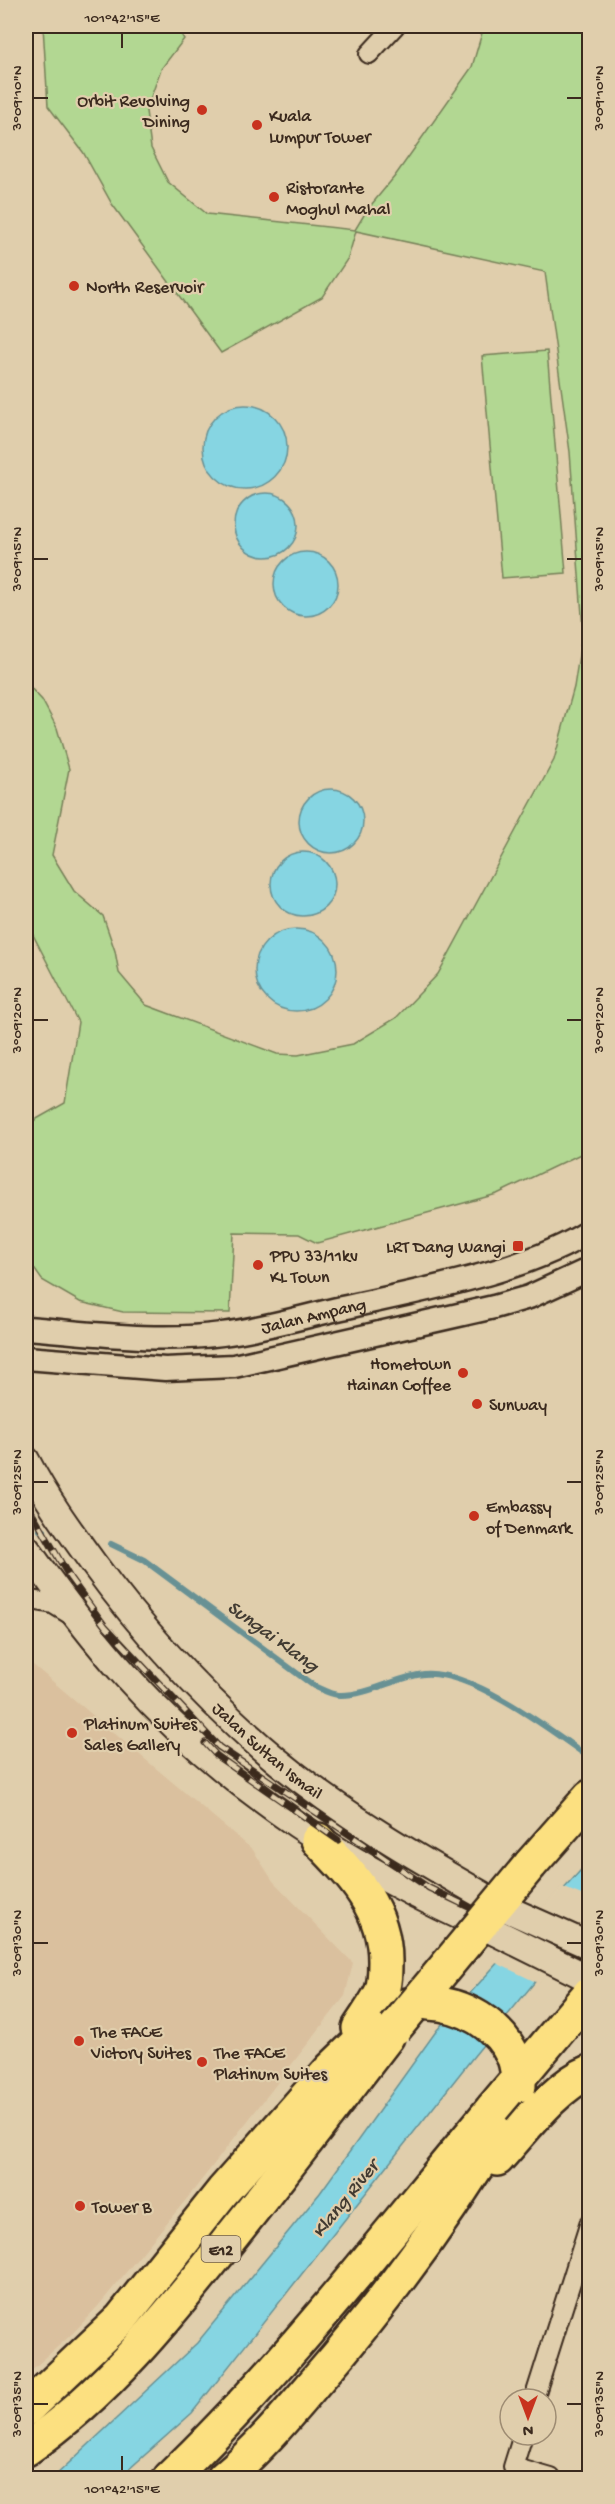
<svg xmlns="http://www.w3.org/2000/svg" width="615" height="2504" viewBox="0 0 615 2504" font-family="'Gochi Hand',sans-serif">
<style>
.built{fill:#dac09e}
.green{fill:#b2d792;stroke:#768058;stroke-width:1.5}
.water{fill:#86d5e2;stroke:#689194;stroke-width:1.5}
.pier{fill:#e0ceac}
.lines{fill:none;stroke-linecap:round;stroke-linejoin:round}
.stream{stroke:#689194;stroke-width:6}
.minor-casing{stroke:#3b2a1e;stroke-width:22}
.tertiary-casing{stroke:#3b2a1e;stroke-width:27}
.secondary-casing{stroke:#3b2a1e;stroke-width:30}
.motorway-casing{stroke:#3b2a1e;stroke-width:38}
.minor{stroke:#e0ceac;stroke-width:18}
.tertiary{stroke:#e0ceac;stroke-width:22}
.secondary{stroke:#e0ceac;stroke-width:26}
.motorway{stroke:#fce080;stroke-width:33}
.rail-casing{stroke:#3b2a1e;stroke-width:7}
.rail{stroke:#e0ceac;stroke-width:4.5;stroke-dasharray:14;stroke-linecap:butt}
.secondary-bridge-casing{stroke:#3b2a1e;stroke-width:30;stroke-linecap:butt}
.motorway-bridge-casing{stroke:#3b2a1e;stroke-width:38;stroke-linecap:butt}
.secondary-bridge{stroke:#e0ceac;stroke-width:26}
.motorway-bridge{stroke:#fce080;stroke-width:33}
.ticks{fill:none;stroke:#3b2a1e;stroke-width:2}
.poi-dot{fill:#c8321e;stroke:#e0ceac;stroke-width:2}
.labels{text-anchor:middle;stroke-width:4.5;stroke-linejoin:round;paint-order:stroke}
.shield{fill:#e0ceac;stroke:#6c5b49;stroke-width:1.5}
.shield-label{font-size:16px;font-weight:bold;fill:#3b2a1e}
.poi-label{font-size:18px;fill:#3b2a1e;stroke:#e0ceac;text-anchor:start}
.street-label{font-size:18px;fill:#3b2a1e;stroke:#e0ceac}
.water-label{font-size:20px;font-style:italic;fill:#423b32;stroke:#e0ceac}
.neatline{fill:none;stroke:#3b2a1e;stroke-width:2}
.ticks-label{font-size:15px;text-anchor:middle;fill:#3b2a1e}
</style>
<rect width="100%" height="100%" fill="#e0ceac"/>
<filter id="ink" filterUnits="userSpaceOnUse"><feTurbulence type="fractalNoise" baseFrequency=".0167" numOctaves="2"/><feDisplacementMap in="SourceGraphic" scale="12" xChannelSelector="R" yChannelSelector="G"/><feConvolveMatrix kernelMatrix="1 2 1 2 8 2 1 2 1" color-interpolation-filters="sRGB"/></filter>
<g filter="url(#ink)">
<polygon class="built" points="26,1659 253,1850 273,1881 353,1963 345,1996 189,2196 99,2305 73,2333 26,2375"/>
<g class="green">
<polygon points="43,26 176,26 184,39 161,69 146,111 151,148 168,182 207,214 355,230 367,210 395,176 472,67 484,26 589,26 589,1150 497,1194 317,1243 299,1234 234,1233 230,1313 123,1312 80,1302 42,1280 26,1257 26,1125 65,1103 78,1022 32,933 26,927 26,683 42,700 57,728 69,769 52,855 74,891 103,916 115,951 119,973 146,1005 277,1054 298,1055 353,1044 396,1018 438,974 554,760 574,687 583,629 570,452 545,272 356,231 348,258 322,297 221,353 112,204 83,152 48,106"/>
<polygon points="547,351 566,573 502,578 482,356"/>
</g>
<g class="water">
<circle cx="245" cy="447" r="42"/>
<circle cx="266" cy="525" r="32"/>
<circle cx="306" cy="584" r="32"/>
<circle cx="331" cy="821" r="32"/>
<circle cx="303" cy="884" r="32"/>
<circle cx="296" cy="970" r="41"/>
<polygon points="589,1861 589,1916 474,2056 192,2413 119,2478 53,2478 197,2343 320,2193 437,2030"/>
</g>
<polygon class="pier" points="562,1887 589,1898 590,1921 538,1983 494,1962"/>
<g class="lines">
<g class="stream">
<polyline points="40,1530 44,1531"/>
<path d="M 111,1544 L 144,1560 L 314,1686 C 321,1689 331,1695 339,1695 C 369,1696 395,1677 424,1674 C 472,1670 551,1730 590,1758"/>
</g>
<g class="minor-casing">
<g id="minor">
<polyline points="369,54 395,26"/>
<polyline points="26,1599 53,1604 71,1615"/>
<polyline points="534,2399 590,2222"/>
<polyline points="523,2435 513,2467 551,2478"/>
</g>
</g>
<g class="tertiary-casing">
<g id="tertiary">
<path id="s1" d="M 26,1328 C 90,1333 157,1343 222,1334 C 262,1329 302,1317 342,1308 C 417,1291 526,1272 590,1231"/>
<polyline points="26,1358 165,1369 234,1366 494,1307 529,1297 590,1269"/>
</g>
</g>
<g class="secondary-casing">
<g id="secondary">
<path id="s2" d="M 26,1460 C 45,1497 69,1530 93,1563 C 142,1630 198,1691 261,1747 C 334,1811 422,1861 507,1909"/>
<path d="M 26,1548 C 58,1593 90,1636 127,1677 C 229,1791 356,1871 495,1932"/>
</g>
</g>
<g class="motorway-casing">
<g id="motorway">
<path d="M 318,1840 C 353,1876 385,1909 385,1961 C 385,1971 385,1984 381,1993 C 375,2005 366,2017 359,2028"/>
<polyline points="530,1865 590,1797"/>
<path d="M 497,2159 C 523,2131 555,2086 590,2072"/>
<polyline points="26,2409 121,2319 223,2191 331,2069 389,2013 407,2005 423,2003"/>
<path d="M 26,2449 C 109,2392 173,2310 236,2231 C 287,2167 337,2102 387,2037"/>
<path d="M 170,2478 C 288,2365 388,2233 493,2108"/>
<path d="M 224,2478 C 259,2449 287,2415 317,2380 C 392,2294 458,2202 515,2103 L 519,2085"/>
</g>
</g>
<use href="#minor" class="minor"/>
<use href="#tertiary" class="tertiary"/>
<use href="#secondary" class="secondary"/>
<use href="#motorway" class="motorway"/>
<g class="rail-casing">
<g id="rail">
<polyline points="26,1502 70,1578 105,1626 219,1747 429,1888 590,1965"/>
<polyline points="205,1743 217,1756 338,1840"/>
</g>
</g>
<use href="#rail" class="rail"/>
<g class="secondary-bridge-casing">
<g id="secondary-bridge">
<polyline points="507,1909 590,1946"/>
<polyline points="495,1932 590,1979"/>
</g>
</g>
<g class="motorway-bridge-casing">
<g id="motorway-bridge">
<path d="M 428,2003 C 463,2004 499,2024 514,2058 C 517,2066 518,2077 519,2085"/>
<polyline points="395,2028 530,1865"/>
<polyline points="493,2108 590,1993"/>
</g>
</g>
<use href="#secondary-bridge" class="secondary-bridge"/>
<use href="#motorway-bridge" class="motorway-bridge"/>
</g>
</g>
<path class="ticks" d="M 122,33 L 122,48M 33,98 L 48,98M 567,98 L 582,98M 33,559 L 48,559M 567,559 L 582,559M 33,1020 L 48,1020M 567,1020 L 582,1020M 33,1482 L 48,1482M 567,1482 L 582,1482M 33,1943 L 48,1943M 567,1943 L 582,1943M 33,2404 L 48,2404M 567,2404 L 582,2404M 122,2456 L 122,2471"/>
<g class="poi-dot">
<circle cx="202" cy="110" r="6"/>
<circle cx="257" cy="125" r="6"/>
<circle cx="274" cy="197" r="6"/>
<circle cx="74" cy="286" r="6"/>
<rect x="512" y="1240" width="12" height="12" rx="3"/>
<circle cx="258" cy="1265" r="6"/>
<circle cx="463" cy="1373" r="6"/>
<circle cx="477" cy="1404" r="6"/>
<circle cx="474" cy="1516" r="6"/>
<circle cx="72" cy="1733" r="6"/>
<circle cx="79" cy="2041" r="6"/>
<circle cx="202" cy="2062" r="6"/>
<circle cx="80" cy="2206" r="6"/>
</g>
<g class="labels">
<rect class="shield" x="201.5" y="2236" width="39" height="26" rx="4.5"/>
<g class="shield-label">
<text x="221" y="2255">E12</text>
</g>
<g class="poi-label">
<text x="190" y="106" text-anchor="end">Orbit Revolving<tspan x="190" dy="21">Dining</tspan></text>
<text x="269" y="121">Kuala<tspan x="269" dy="21">Lumpur Tower</tspan></text>
<text x="286" y="193">Ristorante<tspan x="286" dy="21">Moghul Mahal</tspan></text>
<text x="86" y="292">North Reservoir</text>
<text x="506" y="1252" text-anchor="end">LRT Dang Wangi</text>
<text x="270" y="1261">PPU 33/11kv<tspan x="270" dy="21">KL Town</tspan></text>
<text x="451" y="1369" text-anchor="end">Hometown<tspan x="451" dy="21">Hainan Coffee</tspan></text>
<text x="489" y="1410">Sunway</text>
<text x="486" y="1512">Embassy<tspan x="486" dy="21">of Denmark</tspan></text>
<text x="84" y="1729">Platinum Suites<tspan x="84" dy="21">Sales Gallery</tspan></text>
<text x="91" y="2037">The FACE<tspan x="91" dy="21">Victory Suites</tspan></text>
<text x="214" y="2058">The FACE<tspan x="214" dy="21">Platinum Suites</tspan></text>
<text x="92" y="2212">Tower B</text>
</g>
<g class="street-label">
<text dy="6" stroke="none"><textPath href="#s1" startOffset="290">Jalan Ampang</textPath></text>
<text dy="6" stroke="none"><textPath href="#s2" startOffset="380">Jalan Sultan Ismail</textPath></text>
</g>
<g class="water-label">
<text transform="translate(274 1635) rotate(36)" y="7">Sungai Klang</text>
<text transform="translate(344 2198) rotate(-51)" y="7">Klang River</text>
</g>
</g>
<rect width="615" height="2504" fill="none" stroke="#e0ceac" stroke-width="66"/>
<g transform="translate(528 2417) rotate(180)"><circle r="28" fill="#e0ceac" stroke="#9e8c73" stroke-width="1.5"/>
<path d="M0-4.5L10 22L0 15L-10 22Z" fill="#c8321e"/>
<text y="-9" font-size="16" font-weight="bold" text-anchor="middle" fill="#3b2a1e">N</text>
</g>
<rect x="33" y="33" width="549" height="2438" class="neatline"/>
<g class="ticks-label">
<text x="122" y="22">101°42'15"E</text>
<text transform="translate(598 98) rotate(-90)" y="5">3°09'10"N</text>
<text transform="translate(16 98) rotate(-90)" y="5">3°09'10"N</text>
<text transform="translate(598 559) rotate(-90)" y="5">3°09'15"N</text>
<text transform="translate(16 559) rotate(-90)" y="5">3°09'15"N</text>
<text transform="translate(598 1020) rotate(-90)" y="5">3°09'20"N</text>
<text transform="translate(16 1020) rotate(-90)" y="5">3°09'20"N</text>
<text transform="translate(598 1482) rotate(-90)" y="5">3°09'25"N</text>
<text transform="translate(16 1482) rotate(-90)" y="5">3°09'25"N</text>
<text transform="translate(16 1943) rotate(-90)" y="5">3°09'30"N</text>
<text transform="translate(598 1943) rotate(-90)" y="5">3°09'30"N</text>
<text transform="translate(16 2404) rotate(-90)" y="5">3°09'35"N</text>
<text transform="translate(598 2404) rotate(-90)" y="5">3°09'35"N</text>
<text x="122" y="2493">101°42'15"E</text>
</g>
</svg>
